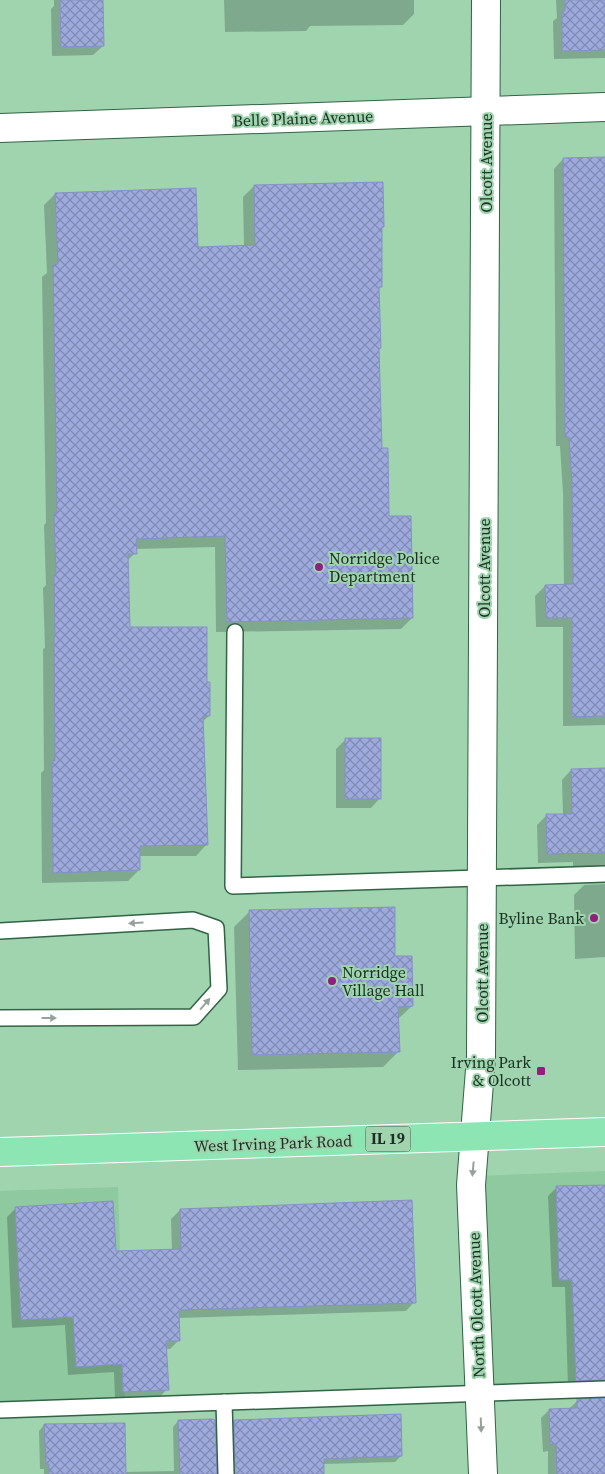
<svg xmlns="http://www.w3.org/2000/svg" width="605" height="1474" viewBox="0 0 605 1474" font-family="'Source Serif 4',serif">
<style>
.built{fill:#8ec9a0}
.shadow{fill:#0003}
.building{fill:url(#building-cross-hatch);stroke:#8691c3}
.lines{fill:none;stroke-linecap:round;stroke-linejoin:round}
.service-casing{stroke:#316344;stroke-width:18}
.minor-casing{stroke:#316344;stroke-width:30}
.primary-casing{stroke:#fff;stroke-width:30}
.service{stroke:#fff;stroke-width:15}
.minor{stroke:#fff;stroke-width:28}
.primary{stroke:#8de5b4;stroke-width:28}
.oneway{fill:#98a29c}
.poi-dot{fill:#901f80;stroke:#9fd4af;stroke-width:2}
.labels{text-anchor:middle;stroke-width:4;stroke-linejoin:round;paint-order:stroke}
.shield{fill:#9fd4af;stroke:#43614c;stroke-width:1}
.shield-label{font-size:15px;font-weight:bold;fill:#1b3022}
.street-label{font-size:16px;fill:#1b3022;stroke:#9fd4af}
.poi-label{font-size:16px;fill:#1b3022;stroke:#9fd4af;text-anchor:start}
</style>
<defs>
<pattern id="building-cross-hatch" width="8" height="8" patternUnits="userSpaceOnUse" patternTransform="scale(1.25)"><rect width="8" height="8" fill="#9eaadd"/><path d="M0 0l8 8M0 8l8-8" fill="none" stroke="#808bb3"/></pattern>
</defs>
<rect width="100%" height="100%" fill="#9fd4af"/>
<g class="built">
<polygon points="605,1171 605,1386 485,1391 476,1176"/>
<polygon points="118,1187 125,1402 0,1406 0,1191"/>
</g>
<g class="shadow">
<polygon points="54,0 102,0 103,46 93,55 52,56 51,9 54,6"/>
<polygon points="224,0 414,0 414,14 403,25 310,26 306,31 225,32"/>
<polygon points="556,0 605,0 605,58 554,59 553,21 557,18"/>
<polygon points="605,158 605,725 563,726 563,627 536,627 535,596 545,586 564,586 563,493 560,446 556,446 554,169 563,159"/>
<polygon points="254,186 383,227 380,229 381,287 378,290 381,450 388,517 412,618 401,629 216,632 215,547 135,549 135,553 127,561 129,628 206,684 209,716 202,722 207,844 196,856 139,856 139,870 128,881 42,883 41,773 44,770 43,649 45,648 43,588 46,585 44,525 46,523 42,277 47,273 44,205 55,194 197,248 244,247 243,197"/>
<polygon points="345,740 380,798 371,808 336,808 336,749"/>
<polygon points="605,769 605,883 599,875 573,875 573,862 538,863 537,825 547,815 563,815 562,780 571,770"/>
<polygon points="605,884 605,957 575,959 574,895 584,885"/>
<polygon points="250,911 394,958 412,1006 397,1020 398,1052 383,1067 238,1070 234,927"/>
<polygon points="605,1186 605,1392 568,1388 565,1287 552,1287 548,1196 556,1188"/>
<polygon points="15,1209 115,1252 172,1250 171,1219 180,1210 414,1302 406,1311 178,1318 179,1340 170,1349 165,1349 167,1389 159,1398 115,1400 114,1372 68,1375 65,1325 12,1328 7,1217"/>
<polygon points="605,1400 605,1474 548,1474 548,1451 543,1452 541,1418 549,1410 569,1409 577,1401"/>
<polygon points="178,1421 215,1474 44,1474 44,1469 40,1469 39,1431 44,1425 124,1472 174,1471 173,1427"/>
<polygon points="234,1421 401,1456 395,1462 323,1464 323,1474 230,1474 228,1427"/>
</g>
<g class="building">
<polygon points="60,0 103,0 104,46 61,47"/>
<polygon points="565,0 605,0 605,50 562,51 562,11 565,11"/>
<polygon points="605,157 605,716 572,717 572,618 546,618 545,585 573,584 572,483 569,437 565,437 563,158"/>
<polygon points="383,182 384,227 382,227 382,287 379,287 381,348 379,349 382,448 388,448 389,516 411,516 413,618 227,622 225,536 136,539 137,554 128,554 130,627 207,627 207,682 210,682 210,716 203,716 208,845 140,846 140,870 53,873 52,761 55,761 54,637 55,637 54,575 56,575 54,513 57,513 53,265 58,264 55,193 196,188 198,247 255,245 254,185"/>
<rect x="345" y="738" width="36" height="61"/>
<polygon points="605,768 605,853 547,854 546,814 572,814 571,769"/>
<polygon points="395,907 395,956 412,956 413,1006 398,1007 400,1052 252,1055 249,910"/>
<polygon points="605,1185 605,1380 576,1381 572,1280 559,1280 556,1186"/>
<polygon points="412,1200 416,1303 179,1310 180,1341 166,1341 169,1390 123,1392 122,1364 76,1367 73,1317 21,1320 15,1207 113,1201 116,1251 181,1249 180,1209"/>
<polygon points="605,1398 605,1474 557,1474 556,1444 550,1444 549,1409 577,1408 577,1399"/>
<polygon points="401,1414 402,1456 324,1459 324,1474 235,1474 234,1420"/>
<polygon points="212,1419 215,1420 217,1474 180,1474 178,1420"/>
<polygon points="125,1423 126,1474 49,1474 49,1464 46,1464 44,1424"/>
</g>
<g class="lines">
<g class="service-casing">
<g id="service">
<polyline points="235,632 233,886 605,874"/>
<polyline points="0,931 193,920 216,928 219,989 194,1017 0,1018"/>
<polyline points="224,1402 226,1474"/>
<polyline points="0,1410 605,1389"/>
</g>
</g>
<g class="minor-casing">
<g id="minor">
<polyline points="0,128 605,107"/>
<polyline points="483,1474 471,1185 481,1057 486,0"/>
</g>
</g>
<g class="primary-casing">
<polyline id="primary" points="0,1152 605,1132"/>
</g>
<use href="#service" class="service"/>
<use href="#minor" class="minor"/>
<use href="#primary" class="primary"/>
</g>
<defs><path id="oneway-solid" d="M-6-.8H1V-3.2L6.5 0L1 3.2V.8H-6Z" transform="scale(1.25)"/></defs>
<g class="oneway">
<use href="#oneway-solid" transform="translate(136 923) rotate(177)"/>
<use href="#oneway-solid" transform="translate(205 1004) rotate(-49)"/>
<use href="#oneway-solid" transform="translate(49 1018)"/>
<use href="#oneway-solid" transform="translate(473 1169) rotate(95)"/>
<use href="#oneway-solid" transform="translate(481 1425) rotate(88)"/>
</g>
<g class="poi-dot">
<circle cx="319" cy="567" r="5"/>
<circle cx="594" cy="918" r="5"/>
<circle cx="332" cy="981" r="5"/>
<rect x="536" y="1066" width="10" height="10" rx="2.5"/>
</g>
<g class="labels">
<rect class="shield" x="365.5" y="1126.5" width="45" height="25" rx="4"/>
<g class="shield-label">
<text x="388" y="1144">IL 19</text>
</g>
<g class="street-label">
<text transform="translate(303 118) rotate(-2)" y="6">Belle Plaine Avenue</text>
<text transform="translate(486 163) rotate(-90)" y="6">Olcott Avenue</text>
<text transform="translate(484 568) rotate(-90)" y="6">Olcott Avenue</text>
<text transform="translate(482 973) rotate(-90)" y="6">Olcott Avenue</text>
<text transform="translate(273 1143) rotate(-2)" y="6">West Irving Park Road</text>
<text transform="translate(476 1305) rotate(-92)" y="6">North Olcott Avenue</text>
</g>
<g class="poi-label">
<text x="329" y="564">Norridge Police<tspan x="329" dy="18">Department</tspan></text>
<text x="584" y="924" text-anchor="end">Byline Bank</text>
<text x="342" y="978">Norridge<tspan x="342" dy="18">Village Hall</tspan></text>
<text x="531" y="1068" text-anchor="end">Irving Park<tspan x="531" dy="18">&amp; Olcott</tspan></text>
</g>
</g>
</svg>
